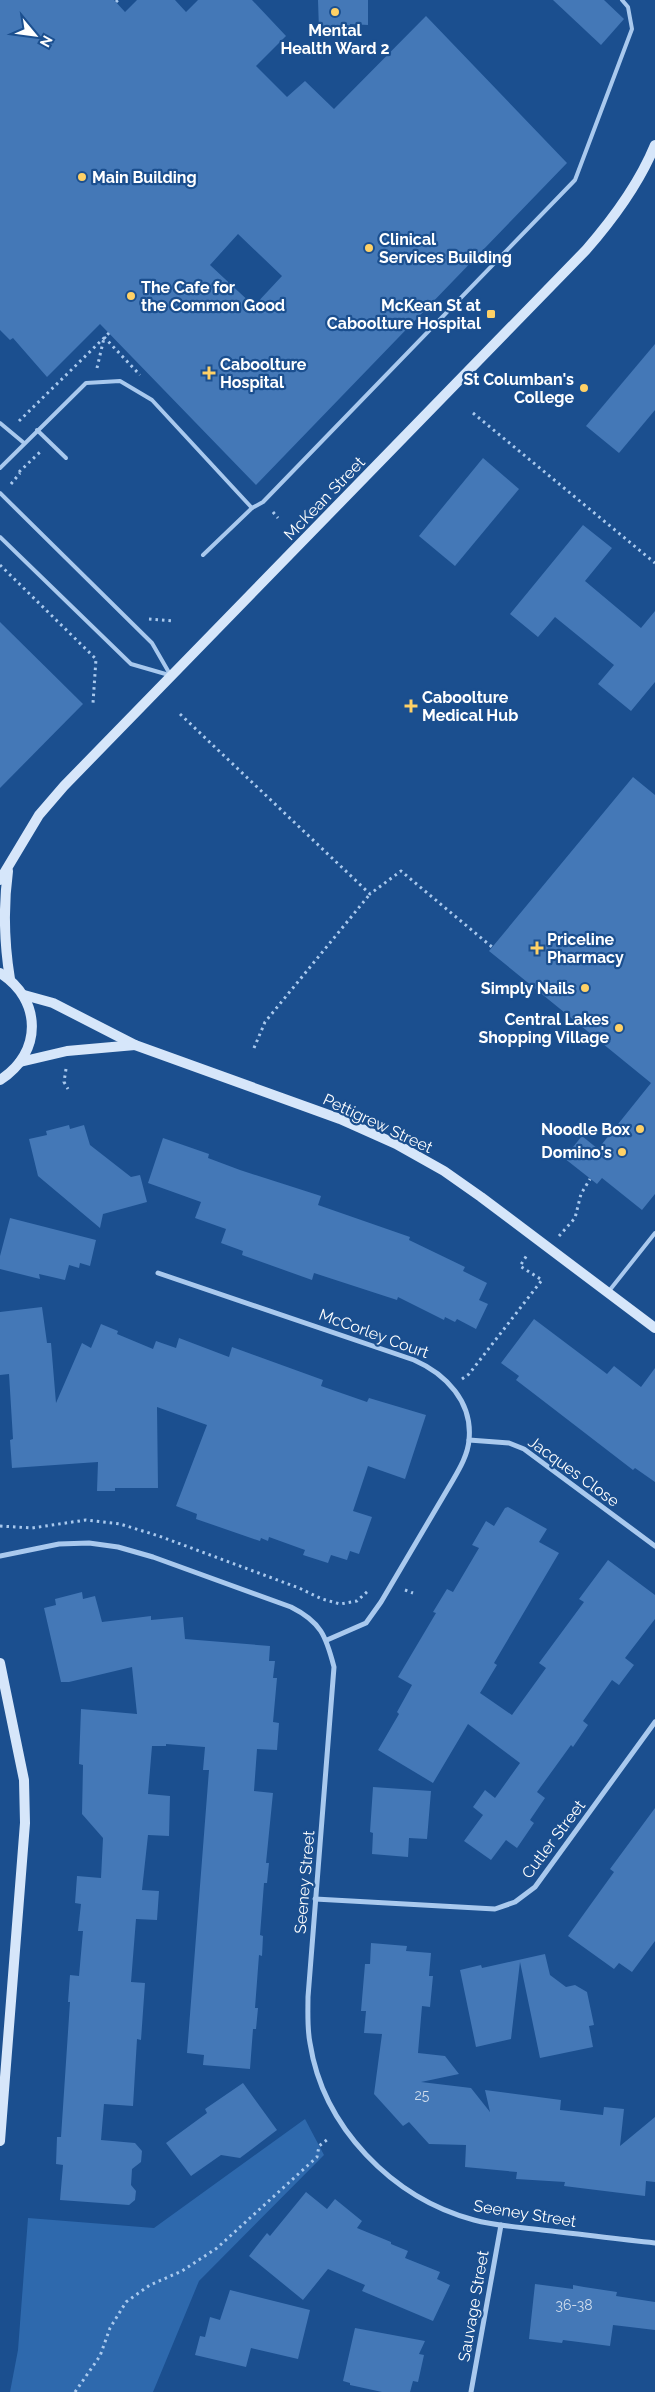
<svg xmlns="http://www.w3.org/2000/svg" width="655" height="2392" viewBox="0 0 655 2392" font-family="Raleway,sans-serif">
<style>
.green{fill:#2e69ad}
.building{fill:#4478b7;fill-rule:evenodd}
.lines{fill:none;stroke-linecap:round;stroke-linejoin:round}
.path{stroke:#a9c9ee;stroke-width:3;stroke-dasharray:2.5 4;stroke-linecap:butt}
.lane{stroke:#a9c9ee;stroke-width:4}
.street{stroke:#a9c9ee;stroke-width:5}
.secondary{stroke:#d6e6fa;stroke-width:10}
.poi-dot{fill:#ffd166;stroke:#1b4f8f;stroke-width:2}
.labels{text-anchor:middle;stroke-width:4.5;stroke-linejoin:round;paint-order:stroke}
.number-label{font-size:14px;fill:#d0dded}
.poi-label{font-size:16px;font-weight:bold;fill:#fff;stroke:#1b4f8f;text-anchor:start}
.street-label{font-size:16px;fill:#fff;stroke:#1b4f8f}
</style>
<rect width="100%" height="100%" fill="#1b4f8f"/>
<polygon class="green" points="305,2119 324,2155 199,2281 153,2392 10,2392 18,2350 28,2218 154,2228"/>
<g class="building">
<path d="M 0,0 L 114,0 L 125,12 L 137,0 L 175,0 L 186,12 L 198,0 L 252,0 L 286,36 L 256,66 L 287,97 L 305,81 L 334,109 L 426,16 L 567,163 L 256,485 L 100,324 L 47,377 L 13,338 L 10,340 L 0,330 ZM 238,234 L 282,276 L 254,306 L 210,265 Z"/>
<polygon points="318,0 368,0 368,25 350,24 350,32 319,30"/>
<polygon points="553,0 604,0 624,19 601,45"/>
<polygon points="655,344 655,410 619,453 586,426"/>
<polygon points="483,458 519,489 455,566 419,536"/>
<polygon points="583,525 612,548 585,581 641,628 655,611 655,682 631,711 598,684 614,665 555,617 538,637 510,614"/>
<polygon points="0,622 83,704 0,788"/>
<polygon points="633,777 655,795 655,1194 642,1210 602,1178 597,1184 564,1158 582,1136 598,1149 651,1083 489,951"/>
<polygon points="69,1125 70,1129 84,1125 90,1145 131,1177 140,1175 147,1202 103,1214 100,1228 38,1176 29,1139 47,1135 46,1131"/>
<polygon points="163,1138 209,1154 208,1158 240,1170 321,1196 318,1205 410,1237 409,1240 465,1267 463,1271 487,1283 479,1300 488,1304 476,1329 457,1319 455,1322 445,1317 444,1320 398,1297 397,1300 314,1273 312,1280 242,1255 243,1251 221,1243 226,1229 195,1218 201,1202 148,1183"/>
<polygon points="10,1218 96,1240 90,1266 80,1263 79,1268 69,1265 65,1280 39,1274 40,1279 0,1269 0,1256"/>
<polygon points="42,1307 47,1343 51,1343 56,1403 82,1343 91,1348 101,1324 118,1331 117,1334 153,1349 156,1341 176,1348 179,1338 229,1357 232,1347 323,1380 321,1386 367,1402 369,1398 426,1415 405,1479 368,1466 353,1511 372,1517 359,1554 350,1551 347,1560 331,1555 328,1563 303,1555 305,1550 269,1537 268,1541 261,1538 260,1541 196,1519 197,1514 176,1506 207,1425 157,1407 158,1488 115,1488 115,1491 97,1491 98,1462 12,1468 10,1440 13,1439 9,1374 0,1375 0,1312"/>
<polygon points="534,1319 607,1374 614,1366 641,1387 655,1368 655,1482 635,1468 633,1470 533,1393 516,1380 519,1376 501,1363"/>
<polygon points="508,1507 547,1529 539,1542 559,1553 494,1663 497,1665 480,1693 512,1715 546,1668 539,1663 584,1602 579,1599 608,1560 655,1595 655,1619 625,1658 634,1665 619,1685 612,1680 583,1721 588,1725 573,1747 571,1745 537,1792 545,1798 530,1820 534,1823 517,1848 506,1840 491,1860 464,1841 483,1815 473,1807 485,1790 495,1798 520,1763 468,1724 433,1783 378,1750 399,1714 397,1712 412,1685 398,1677 436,1613 433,1612 447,1589 453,1592 479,1548 472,1545 486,1521 494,1526 505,1508"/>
<polygon points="82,1592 83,1599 95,1596 102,1622 151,1616 151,1620 183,1617 185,1639 270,1646 269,1661 275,1661 273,1678 277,1678 273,1722 279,1723 277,1750 257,1749 254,1791 273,1793 266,1863 269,1863 267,1883 264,1883 260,1935 263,1936 262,1956 259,1955 255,2008 258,2008 256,2029 253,2029 250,2069 203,2065 204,2055 187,2053 209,1770 203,1770 205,1747 166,1744 166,1746 152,1746 148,1794 170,1796 169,1836 148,1835 142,1890 159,1891 157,1920 136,1919 131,1982 145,1983 141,2040 137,2039 133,2106 104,2104 101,2140 135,2143 142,2151 141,2162 132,2169 131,2185 136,2191 135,2200 129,2205 60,2200 63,2165 56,2164 57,2137 61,2137 70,2002 68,2002 70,1975 79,1976 83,1931 78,1931 81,1904 75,1903 77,1876 101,1878 103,1838 82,1814 83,1765 79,1764 81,1709 137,1714 132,1667 69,1682 61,1682 44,1608 56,1605 55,1599"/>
<polygon points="373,1787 431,1791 427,1839 409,1838 408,1857 372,1854 373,1833 370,1832"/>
<polygon points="655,1808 655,1941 632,1972 619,1963 614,1969 568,1936 614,1872 610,1869"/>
<polygon points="371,1943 407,1946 406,1951 431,1953 429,1976 433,1976 430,2007 422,2006 418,2053 445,2056 459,2074 421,2082 471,2088 490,2112 485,2090 561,2100 560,2110 603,2115 604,2107 624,2109 620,2146 655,2117 655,2182 646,2181 645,2196 564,2186 565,2182 516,2179 517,2172 465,2167 466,2145 429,2144 409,2122 403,2126 374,2094 382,2034 364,2033 366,2011 361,2011 365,1964 370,1964"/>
<polygon points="545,1954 550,1975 566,1987 575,1985 587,1992 594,2025 589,2026 593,2047 540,2058 520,1962 511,2039 476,2047 460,1970 481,1965 482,1968"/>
<polygon points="243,2083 277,2130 240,2158 221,2155 191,2176 166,2143 207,2113 205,2109"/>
<polygon points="306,2192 327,2209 335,2199 362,2221 357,2228 391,2242 391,2244 408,2251 405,2258 440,2272 437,2279 450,2285 433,2321 362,2291 365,2285 328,2269 303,2300 249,2256 267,2233 270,2236"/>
<polygon points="535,2284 573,2289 573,2285 584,2287 617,2292 616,2296 655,2302 655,2330 613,2325 610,2346 563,2340 562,2343 529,2339"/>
<polygon points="230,2290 310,2310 298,2359 251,2348 246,2367 195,2355 200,2336 205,2337 210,2317 220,2320"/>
<polygon points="355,2328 425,2341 419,2354 424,2355 418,2382 413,2381 410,2392 382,2392 350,2385 350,2383 343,2381"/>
</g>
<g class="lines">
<g class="path">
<polyline points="116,2 118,0"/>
<polyline points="104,337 140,375"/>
<polyline points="97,368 104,338"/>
<polyline points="473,413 655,563"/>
<polyline points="19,421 109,333"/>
<polyline points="19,472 40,452"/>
<polyline points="11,484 20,473"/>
<polyline points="273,512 278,518"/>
<polyline points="0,565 96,659 93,703"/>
<polyline points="149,619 173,621"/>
<polyline points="180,714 370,894 401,871 492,947"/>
<polyline points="254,1048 265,1022 370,894"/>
<polyline points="66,1069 64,1082 68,1089"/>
<polyline points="559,1236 575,1218 581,1194 590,1179"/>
<polyline points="462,1379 469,1374 542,1280 520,1266 527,1255"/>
<polyline points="0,1526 32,1528 86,1520 120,1524 159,1536 299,1588 322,1599 340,1604 357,1601 369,1590"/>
<polyline points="405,1590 413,1593"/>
<polyline points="75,2392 100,2356 110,2328 126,2302 150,2285 182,2271 217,2248 317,2157 319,2146 328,2139"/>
</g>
<g class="lane">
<polyline points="0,423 24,443"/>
<polyline points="37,430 66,458"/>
<polyline points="0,468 86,383 120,381 152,400 252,508 263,502 575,180 632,29 628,7 622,0"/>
<polyline points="0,493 152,643 171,676"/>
<polyline points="0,537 131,664 169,675"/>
<polyline points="203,555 252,508"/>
<polyline points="609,1291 655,1233"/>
</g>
<g class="street">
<path d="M 158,1273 L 414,1360 C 446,1374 473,1402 469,1440 C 468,1454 460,1468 453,1480 L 381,1602 L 366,1623 L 327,1640"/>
<polyline points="469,1440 509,1443 524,1449 655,1546"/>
<path d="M 0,1556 L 59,1544 L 89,1543 L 118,1547 L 153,1557 L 291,1607 C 321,1622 326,1636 334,1667 L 308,1997 C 308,2012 307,2028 310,2043 C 323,2127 392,2198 474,2220 C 496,2226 519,2227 542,2230 C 579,2234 617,2239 655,2243"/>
<polyline points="315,1899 495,1909 515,1902 535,1887 655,1722"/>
<polyline points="471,2392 501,2225"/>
</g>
<g class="secondary">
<path d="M 8,871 C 3,908 4,942 10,979"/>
<path d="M 0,880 L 39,815 L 64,786 L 586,250 C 614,218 639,184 655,145"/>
<path d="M 0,973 C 42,999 43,1053 0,1080"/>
<polyline points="24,995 53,1003 135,1045 340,1119 396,1144 444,1171 481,1197 655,1328"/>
<polyline points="20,1062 67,1051 135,1045"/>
<polyline points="0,1663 24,1780 25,1823 0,2141"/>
</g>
</g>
<g class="poi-dot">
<circle cx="335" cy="12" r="5"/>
<circle cx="82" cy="177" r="5"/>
<circle cx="369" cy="248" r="5"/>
<circle cx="131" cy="296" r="5"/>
<rect x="486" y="309" width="10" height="10" rx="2.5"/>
<path d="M206.5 365.5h5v5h5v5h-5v5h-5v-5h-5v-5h5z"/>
<circle cx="584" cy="388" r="5"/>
<path d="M408.5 698.5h5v5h5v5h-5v5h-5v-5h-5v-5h5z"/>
<path d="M534.5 940.5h5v5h5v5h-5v5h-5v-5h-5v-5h5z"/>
<circle cx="585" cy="988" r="5"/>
<circle cx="619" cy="1028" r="5"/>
<circle cx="640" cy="1129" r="5"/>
<circle cx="622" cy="1152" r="5"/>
</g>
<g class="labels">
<g class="number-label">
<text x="422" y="2100">25</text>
<text x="574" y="2310">36-38</text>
</g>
<g class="poi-label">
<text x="335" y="36" text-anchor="middle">Mental<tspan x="335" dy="18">Health Ward 2</tspan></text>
<text x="92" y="183">Main Building</text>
<text x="379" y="245">Clinical<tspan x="379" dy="18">Services Building</tspan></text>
<text x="141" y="293">The Cafe for<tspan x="141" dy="18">the Common Good</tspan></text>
<text x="481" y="311" text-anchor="end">McKean St at<tspan x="481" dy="18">Caboolture Hospital</tspan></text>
<text x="220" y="370">Caboolture<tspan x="220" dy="18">Hospital</tspan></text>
<text x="574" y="385" text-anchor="end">St Columban's<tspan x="574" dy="18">College</tspan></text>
<text x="422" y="703">Caboolture<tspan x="422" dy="18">Medical Hub</tspan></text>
<text x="547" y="945">Priceline<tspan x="547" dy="18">Pharmacy</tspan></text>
<text x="575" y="994" text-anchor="end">Simply Nails</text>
<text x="609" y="1025" text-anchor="end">Central Lakes<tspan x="609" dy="18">Shopping Village</tspan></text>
<text x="630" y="1135" text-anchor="end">Noodle Box</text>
<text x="612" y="1158" text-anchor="end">Domino's</text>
</g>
<g class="street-label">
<text transform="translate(324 498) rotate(-46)" y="6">McKean Street</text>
<text transform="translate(378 1123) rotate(25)" y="6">Pettigrew Street</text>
<text transform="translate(374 1333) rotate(20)" y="6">McCorley Court</text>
<text transform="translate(574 1471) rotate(36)" y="6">Jacques Close</text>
<text transform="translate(553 1839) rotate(-53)" y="6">Cutler Street</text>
<text transform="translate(304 1882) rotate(-85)" y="6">Seeney Street</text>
<text transform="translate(525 2213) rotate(9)" y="6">Seeney Street</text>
<text transform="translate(473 2306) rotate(-80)" y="6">Sauvage Street</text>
</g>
</g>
<g transform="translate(35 35) rotate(119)" stroke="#1b4f8f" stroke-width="4" paint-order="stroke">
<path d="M0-4L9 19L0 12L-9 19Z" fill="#ffffff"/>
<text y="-8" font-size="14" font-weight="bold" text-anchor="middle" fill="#ffffff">N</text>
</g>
</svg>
